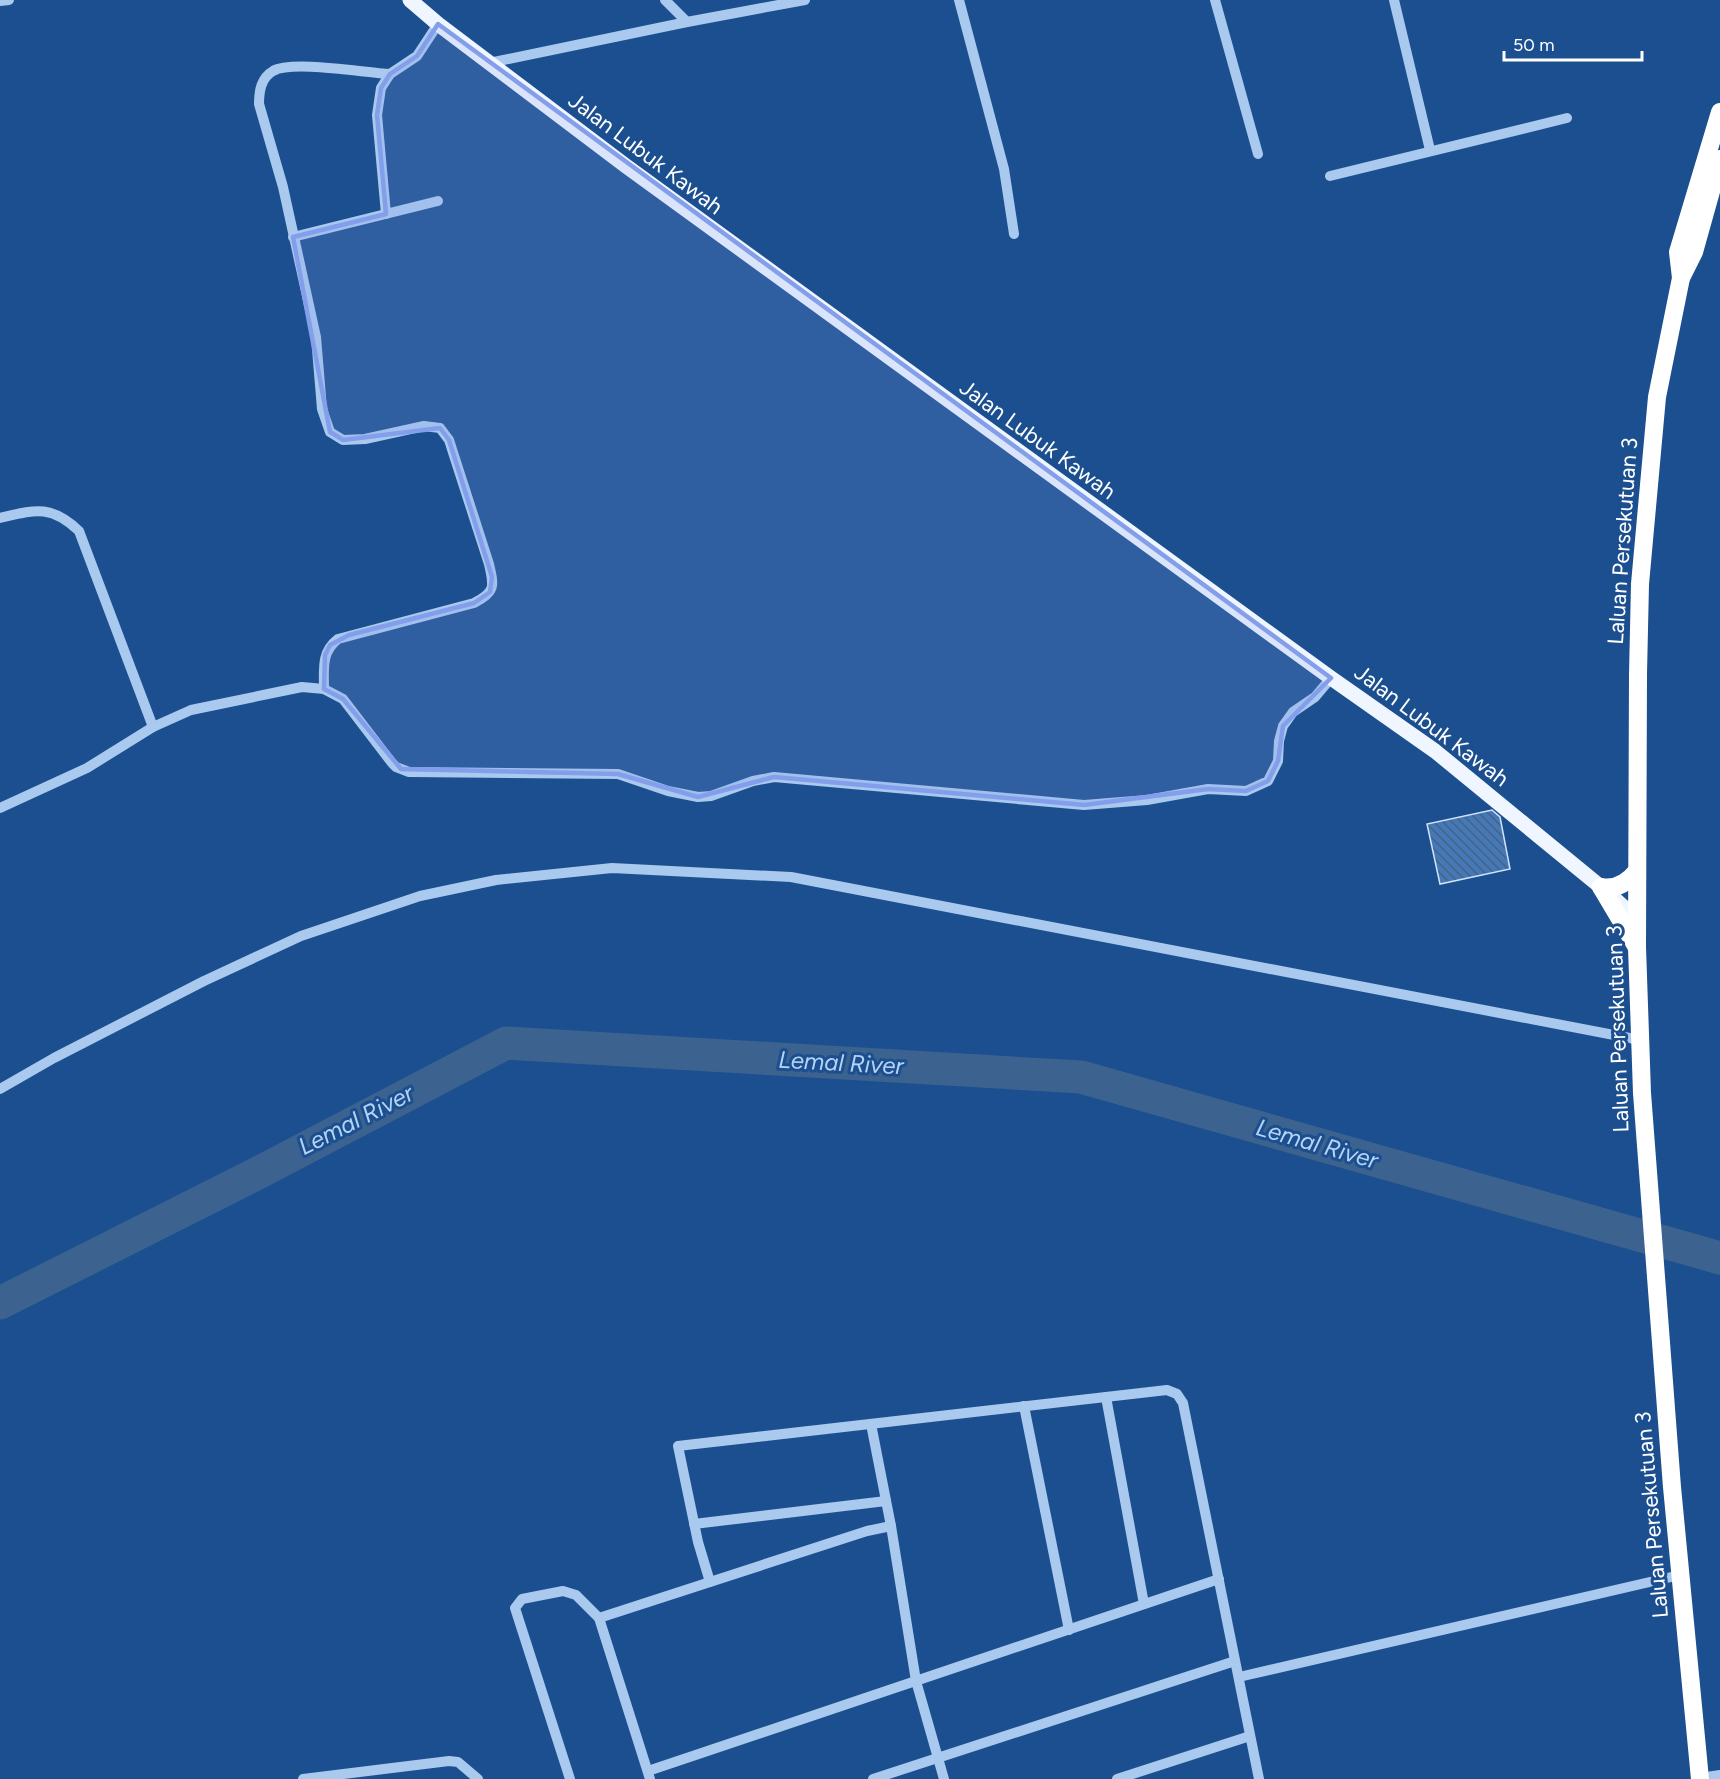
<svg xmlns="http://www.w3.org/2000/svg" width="1720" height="1779" viewBox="0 0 1720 1779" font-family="Figtree,sans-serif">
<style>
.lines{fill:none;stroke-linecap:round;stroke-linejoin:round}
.river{stroke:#3c6290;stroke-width:33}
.building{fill:url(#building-back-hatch);stroke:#cfe3fa;stroke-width:1.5}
.minor{stroke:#a9c9ee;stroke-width:10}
.major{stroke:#f0f6ff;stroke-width:15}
.highway{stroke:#fff;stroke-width:18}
.marked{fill:#839eea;fill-opacity:0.2;stroke:#839eea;stroke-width:4.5;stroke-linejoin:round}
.labels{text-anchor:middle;stroke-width:6;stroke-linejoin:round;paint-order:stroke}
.street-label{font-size:22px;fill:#fff;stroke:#1b4f8f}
.water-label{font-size:24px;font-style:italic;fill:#b5d3f5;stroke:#1b4f8f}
</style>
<defs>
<pattern id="building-back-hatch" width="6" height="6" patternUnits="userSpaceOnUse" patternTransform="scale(1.5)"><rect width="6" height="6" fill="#4478b7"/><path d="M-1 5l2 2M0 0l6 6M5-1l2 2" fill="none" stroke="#486282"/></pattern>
</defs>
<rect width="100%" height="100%" fill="#1b4f8f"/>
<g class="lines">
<polyline class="river" points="0,1303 256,1174 506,1043 1081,1077 1720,1258"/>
</g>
<polygon class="building" points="1492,810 1500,817 1510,869 1440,884 1427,824"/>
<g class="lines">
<g class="minor">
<polyline points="665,0 687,22"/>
<polyline points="959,0 1004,169 1014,234"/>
<polyline points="1215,0 1258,154"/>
<polyline points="1394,0 1430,150"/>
<polyline points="0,1 9,0"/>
<polyline points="489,63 687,22 805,0"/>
<polyline points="1330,176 1567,118"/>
<polyline points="386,214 377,115 381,88 390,74 417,56 438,24"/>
<polyline points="293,237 438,201"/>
<path d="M 0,518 C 34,510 51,504 79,531 L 153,727"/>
<path d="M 324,689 C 324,669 321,652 338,639 L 474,603 C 496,592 494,586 489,564 L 449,440 L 440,428 L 424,426 L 365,439 L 343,440 L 330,432 L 322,409 L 316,337 L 283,187 L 259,104 C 259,91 261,78 273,71 C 293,60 365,73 390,74"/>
<polyline points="0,808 87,768 153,727 191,710 302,687 324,689 343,699 392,763 396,767 409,772 618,774 668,791 698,797 711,796 753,781 774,777 1084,805 1147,800 1208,789 1246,791 1268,781 1278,761 1279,741 1283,726 1293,712 1315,697 1331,678"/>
<polyline points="0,1089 54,1058 204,981 301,936 420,896 496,880 612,868 791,877 1640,1040"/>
<polyline points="1106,1397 1144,1604"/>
<polyline points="1024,1406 1069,1630"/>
<polyline points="871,1424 891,1526 916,1681 944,1779"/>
<polyline points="694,1524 886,1501"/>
<polyline points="710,1582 698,1542 678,1446 1167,1390 1177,1394 1183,1403 1259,1779"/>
<polyline points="599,1618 867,1531 891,1526"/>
<polyline points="1239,1677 1680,1575"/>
<polyline points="648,1771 1219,1579"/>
<polyline points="1700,1778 1720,1775"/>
<polyline points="303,1779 449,1761 458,1762 478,1779"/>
<polyline points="570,1779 515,1608 522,1599 563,1591 576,1595 599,1618 650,1779"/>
<polyline points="873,1779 1235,1661"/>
<polyline points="1117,1779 1250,1736"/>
</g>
<polyline class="major" points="410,0 438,24 626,166 1331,678 1435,751 1607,892 1636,918"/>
<g class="highway">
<polyline points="1681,278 1678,252 1720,112"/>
<polyline points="1601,887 1636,946"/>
<path d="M 1601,887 C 1616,890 1628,882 1637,871"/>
<polyline points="1700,1779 1672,1487 1642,1093 1637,947 1638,674 1640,584 1657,397 1681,278 1694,252 1720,159"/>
</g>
</g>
<path class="marked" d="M 438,24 L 1331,678 L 1283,726 L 1278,761 L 1268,781 L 1246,791 L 1208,789 L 1084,805 L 774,777 L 698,797 L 618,774 L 401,769 L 343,699 L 324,689 L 325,655 L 330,645 L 349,635 L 474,603 L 490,592 L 492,577 L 449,440 L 440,428 L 343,440 L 330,432 L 293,237 L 386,214 L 377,115 L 381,88 L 390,74 L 417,56 Z"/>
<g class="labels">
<g class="street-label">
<text transform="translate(646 153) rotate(37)" y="8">Jalan Lubuk Kawah</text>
<text transform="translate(1038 439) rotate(36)" y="8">Jalan Lubuk Kawah</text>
<text transform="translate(1622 541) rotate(-86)" y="8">Laluan Persekutuan 3</text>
<text transform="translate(1432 725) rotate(37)" y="8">Jalan Lubuk Kawah</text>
<text transform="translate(1617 1029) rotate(-92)" y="8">Laluan Persekutuan 3</text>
<text transform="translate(1651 1515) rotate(-95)" y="8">Laluan Persekutuan 3</text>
</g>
<g class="water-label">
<text transform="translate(841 1063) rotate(3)" y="8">Lemal River</text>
<text transform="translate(356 1120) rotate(-27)" y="8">Lemal River</text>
<text transform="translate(1317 1144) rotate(16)" y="8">Lemal River</text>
</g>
</g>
<path d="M1504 51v9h138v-9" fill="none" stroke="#ffffff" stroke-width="3"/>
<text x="1513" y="51" font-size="18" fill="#ffffff" stroke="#1b4f8f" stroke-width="4.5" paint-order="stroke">50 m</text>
</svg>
